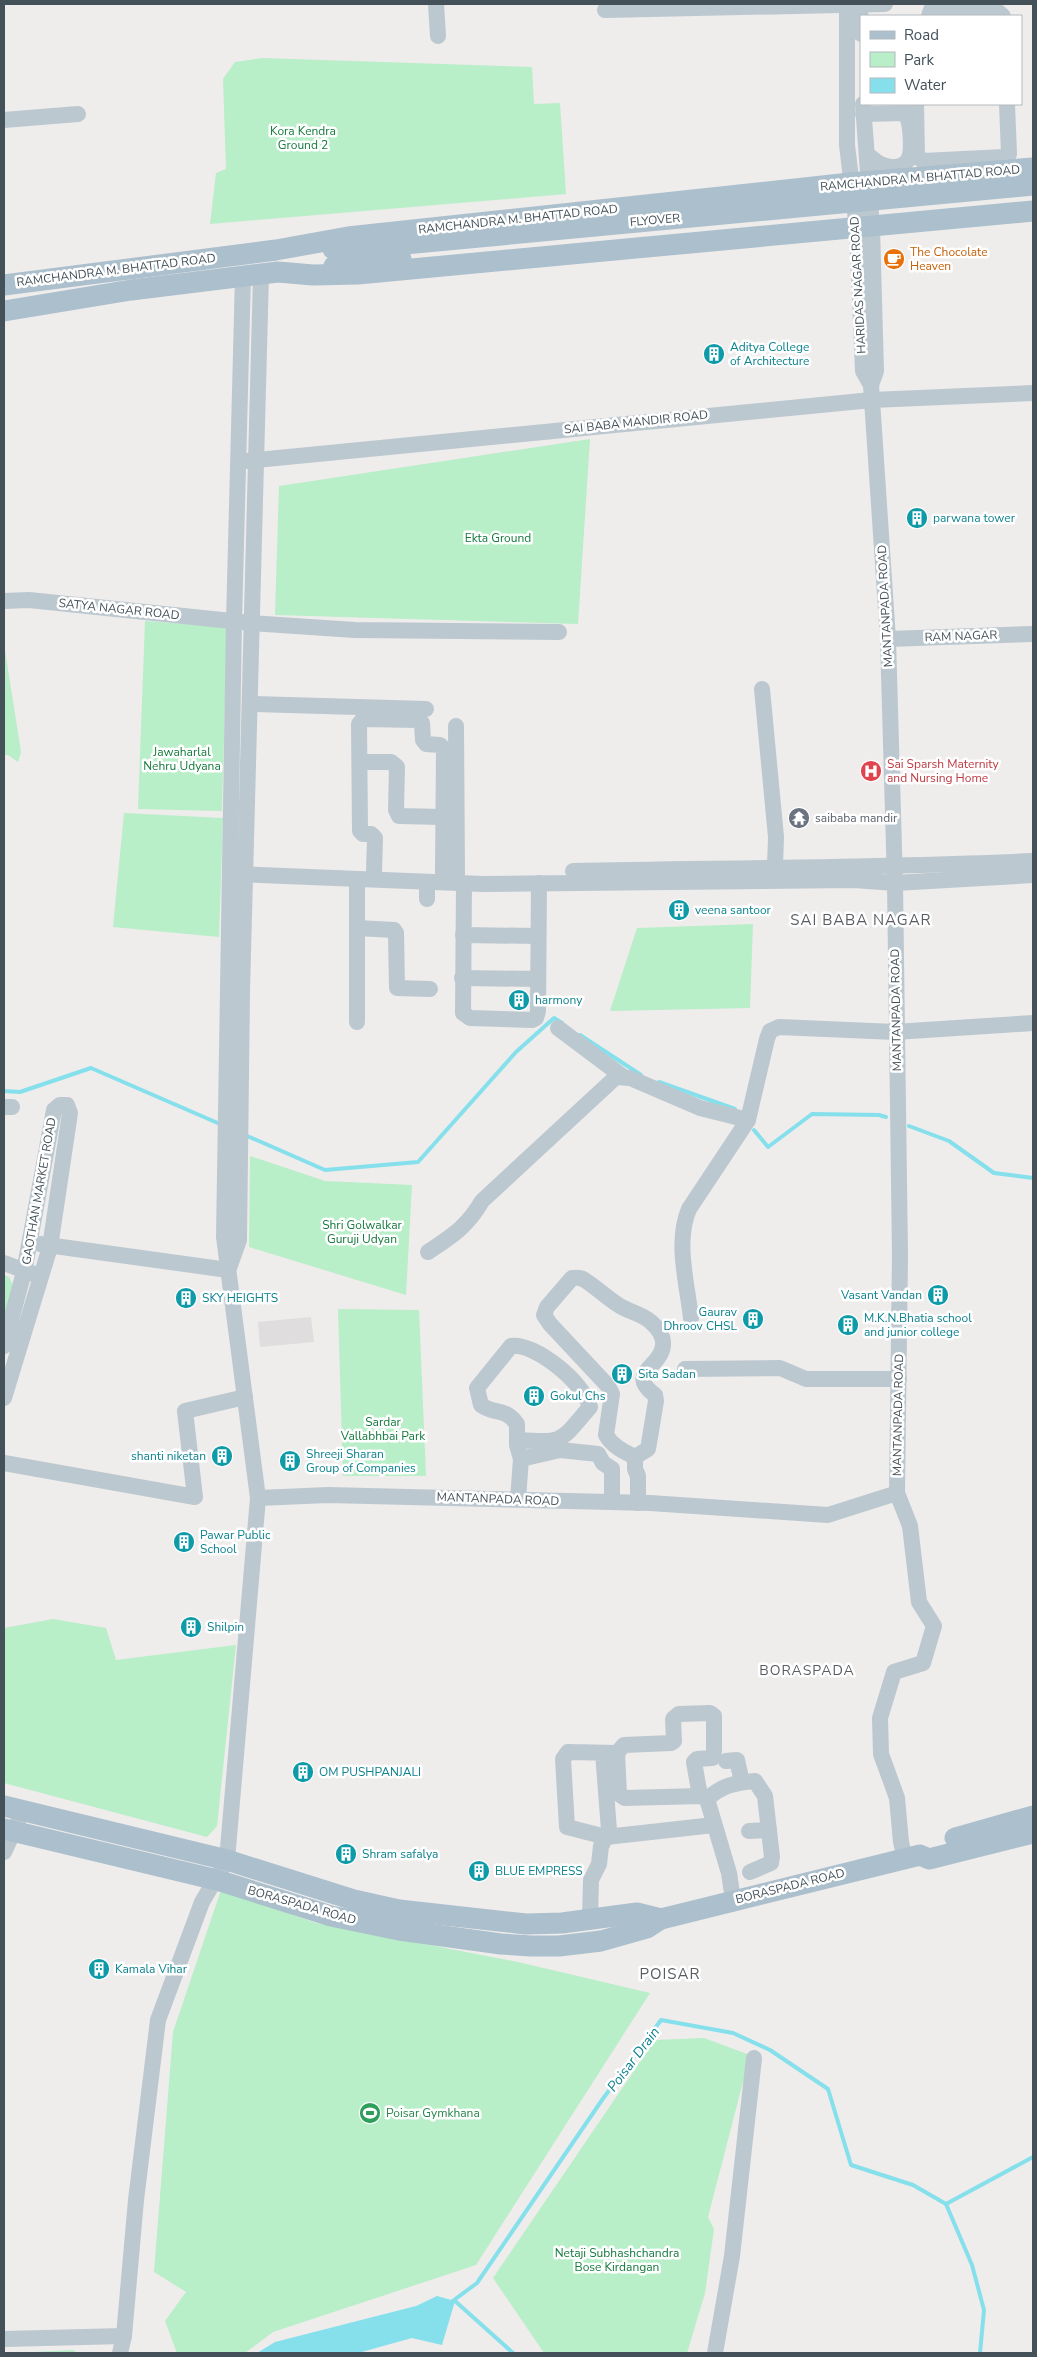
<svg xmlns="http://www.w3.org/2000/svg" width="1037" height="2357" viewBox="0 0 1037 2357" font-family="'Nunito Sans',sans-serif">
<style>
.education{fill:#e0ddde}
.green{fill:#b8eec8}
.water{fill:#85e0ec}
.lines{fill:none;stroke-linecap:round;stroke-linejoin:round}
.stream{stroke:#85e0ec;stroke-width:4}
.minor{stroke:#bcc8cf;stroke-width:16}
.major{stroke:#abbfcc;stroke-width:21}
.major-bridge{stroke:#abbfcc;stroke-width:21}
.labels{text-anchor:middle;stroke-width:5;stroke-linejoin:round;paint-order:stroke}
.park-label{font-size:12px;fill:#157a3e;stroke:#fff}
.street-label{font-size:12px;fill:#445159;stroke:#fff}
.food-label{font-size:12px;fill:#c56008;stroke:#fff;text-anchor:start}
.culture-label{font-size:12px;fill:#0d838f;stroke:#fff;text-anchor:start}
.health-label{font-size:12px;fill:#be3a42;stroke:#fff;text-anchor:start}
.worship-label{font-size:12px;fill:#5b616d;stroke:#fff;text-anchor:start}
.leisure-label{font-size:12px;fill:#27864d;stroke:#fff;text-anchor:start}
.neighbourhood-label{font-size:14px;letter-spacing:1px;fill:#595d61;stroke:#fff}
.water-label{font-size:14px;font-style:italic;fill:#0c8090;stroke:#fff}
.quarter-label{font-size:15px;letter-spacing:1px;fill:#595d61;stroke:#fff}
</style>
<rect width="100%" height="100%" fill="#efecec"/>
<polygon class="education" points="311,1317 314,1342 260,1347 258,1322"/>
<g class="green">
<polygon points="262,58 532,67 534,104 560,103 566,194 210,224 216,173 226,169 223,79 235,62"/>
<polygon points="590,439 578,624 275,615 279,486"/>
<polygon points="145,621 227,627 222,811 138,809"/>
<polygon points="4,644 21,752 18,762 8,755 4,755"/>
<polygon points="124,813 223,818 219,937 113,927"/>
<polygon points="753,924 750,1008 610,1011 637,928"/>
<polygon points="250,1156 325,1181 412,1185 406,1295 249,1247"/>
<polygon points="4,1275 9,1277 15,1289 4,1321"/>
<polygon points="338,1309 419,1310 426,1476 343,1476"/>
<polygon points="53,1619 106,1628 116,1660 236,1645 217,1826 207,1837 4,1783 4,1628"/>
<polygon points="221,1890 316,1923 518,1962 650,1993 476,2265 273,2332 245,2353 177,2353 165,2321 186,2292 154,2272 173,2032"/>
<polygon points="704,2038 750,2055 708,2217 714,2229 705,2293 687,2353 544,2353 493,2278 655,2040"/>
<polygon points="74,2350 76,2353 11,2353"/>
</g>
<polygon class="water" points="437,2296 455,2301 442,2345 412,2338 358,2353 257,2353 275,2342 416,2306"/>
<g class="lines">
<g class="stream">
<polyline points="580,1035 641,1075"/>
<polyline points="659,1082 735,1109"/>
<polyline points="4,1091 20,1092 91,1068 220,1124"/>
<polyline points="909,1126 949,1141 994,1173 1033,1178"/>
<polyline points="754,1130 768,1147 812,1114 879,1115 886,1117"/>
<polyline points="245,1135 325,1170 418,1162 516,1052 554,1018 562,1023"/>
<polyline points="946,2204 972,2265 984,2310 980,2353"/>
<polyline points="455,2301 513,2353"/>
<polyline points="450,2303 477,2283 602,2100 661,2020 733,2033 770,2050 828,2089 851,2165 913,2185 946,2204 1033,2157"/>
</g>
<g class="minor">
<polyline points="436,4 438,36"/>
<polyline points="860,4 861,34"/>
<polyline points="605,10 885,4"/>
<polyline points="929,16 931,10 996,10 1003,16"/>
<polyline points="863,104 872,227 876,371 871,385"/>
<polyline points="916,104 917,156 923,161 1004,157 1009,154 1007,104"/>
<path d="M 863,114 L 905,113 C 911,119 913,152 908,160 C 900,172 881,167 872,158"/>
<polyline points="4,120 78,114"/>
<polyline points="243,276 234,621 224,1237 258,1498"/>
<polyline points="247,461 872,400 1033,393"/>
<polyline points="4,601 29,600 251,623 355,630 559,632"/>
<polyline points="888,639 1033,634"/>
<polyline points="762,689 776,837 775,866"/>
<polyline points="250,704 426,709"/>
<polyline points="456,726 457,874"/>
<polyline points="360,762 391,762 397,767 396,810 399,816 443,817"/>
<path d="M 573,871 C 727,868 880,868 1033,861"/>
<polyline points="374,872 375,838 371,834 363,834 360,831 359,724 363,719 418,720 422,723 423,740 426,744 440,745 444,749 443,874"/>
<polyline points="236,874 483,884 854,880 895,883 1033,875"/>
<polyline points="357,881 357,1022"/>
<polyline points="464,884 463,1013 470,1018 532,1020 536,1018 538,1011 539,883"/>
<polyline points="427,899 427,883"/>
<polyline points="357,928 394,930 396,933 397,988 430,989"/>
<polyline points="463,935 538,936"/>
<polyline points="462,978 538,979"/>
<polyline points="558,1028 622,1076"/>
<polyline points="4,1107 12,1107"/>
<polyline points="40,1244 228,1270"/>
<path d="M 428,1252 C 452,1236 467,1227 482,1201 L 616,1077 L 630,1078 L 700,1108 L 748,1120 L 767,1039 L 770,1031 L 779,1027 L 895,1032 L 1033,1023"/>
<polyline points="4,1263 34,1274"/>
<polyline points="229,1268 239,1240 242,991 261,274"/>
<path d="M 572,1278 C 576,1278 579,1277 583,1279 C 596,1287 607,1298 620,1306 C 630,1312 642,1314 651,1322 C 657,1327 664,1336 663,1345 C 662,1367 625,1373 655,1395 L 656,1401 L 648,1449 L 635,1457 C 624,1452 612,1446 606,1435 L 612,1394 L 608,1386 L 550,1324 L 544,1315 L 547,1307 Z"/>
<path d="M 691,1318 C 687,1283 675,1241 689,1209 L 748,1120"/>
<polyline points="4,1346 24,1272 54,1110 60,1105 67,1105 70,1113 50,1247 4,1398"/>
<polyline points="685,1369 780,1368 806,1379 899,1379"/>
<path d="M 518,1440 C 565,1443 560,1442 590,1407 C 585,1384 535,1342 511,1346 L 477,1388 L 481,1405 C 495,1415 505,1407 517,1424 L 517,1445 L 521,1459 L 518,1499"/>
<polyline points="635,1457 635,1469 638,1476 638,1503"/>
<polyline points="521,1459 560,1450 598,1454 603,1463 612,1469 612,1502"/>
<polyline points="4,1463 195,1497 185,1411 245,1397"/>
<polyline points="897,1493 910,1526 919,1602 934,1626 923,1663 894,1672 880,1718 881,1754 897,1798 901,1842 905,1859"/>
<polyline points="603,1753 609,1830 606,1837 567,1827 563,1759 568,1752 617,1753"/>
<polyline points="726,1761 737,1760 742,1782"/>
<polyline points="700,1796 694,1762 697,1759 712,1758 714,1751 714,1716 710,1713 679,1714 673,1719 674,1741 671,1743 624,1745 617,1753 619,1794 625,1798 700,1796 707,1799 729,1873 733,1900"/>
<path d="M 707,1799 C 723,1785 734,1783 755,1781 L 765,1796 L 772,1857 L 771,1863 L 750,1872"/>
<polyline points="749,1831 769,1830"/>
<polyline points="4,1852 18,1822"/>
<polyline points="590,1920 591,1880 599,1864 601,1846 606,1837 714,1825"/>
<polyline points="4,2339 124,2336 136,2200 158,2020 202,1902 227,1860 258,1498 328,1495 650,1503 828,1515 897,1493 900,1255 895,883 888,639 872,400 871,385 863,371 857,229 847,145 847,4"/>
<polyline points="120,2353 124,2336"/>
<polyline points="715,2353 732,2256 754,2058"/>
</g>
<g class="major">
<polyline points="4,285 276,250 348,237 850,183 1033,168"/>
<polyline points="4,311 131,290 278,272 313,275 358,274 1033,211"/>
<polyline points="4,1806 227,1860 354,1900 399,1910 526,1924 562,1923 637,1913 661,1919"/>
<polyline points="4,1829 217,1880 331,1916 399,1930 501,1944 531,1946 559,1946 601,1941 647,1928 661,1919 920,1855 929,1859 1033,1833"/>
<polyline points="955,1838 1033,1816"/>
</g>
<g class="major-bridge">
<polyline points="333,249 373,247 1033,185"/>
<polyline points="334,266 401,259"/>
</g>
</g>
<defs>
<g id="cafe-disc" transform="scale(1.125)"><circle r="9.5" fill="#e8710a" stroke="#fff"/><path d="M-5.5-4.5H6V0H3Q3 3.5 0 3.5H-2.5Q-5.5 3.5-5.5 0ZM3-3.2v2h1.7v-2ZM-6 4.5H4V6H-6Z" fill="#fff"/></g>
<g id="building-disc" transform="scale(1.125)"><circle r="9.5" fill="#0f9aa8" stroke="#fff"/><path d="M-4-6H4V6H1V3H-1V6H-4ZM-2.5-4.3h1.7v1.8h-1.7ZM.8-4.3h1.7v1.8H.8ZM-2.5-1h1.7V.8h-1.7ZM.8-1h1.7V.8H.8Z" fill="#fff"/></g>
<g id="hospital-disc" transform="scale(1.125)"><circle r="9.5" fill="#e0444e" stroke="#fff"/><path d="M-5-5h3v3.5h4V-5h3V5h-3V1.5h-4V5h-3Z" fill="#fff"/></g>
<g id="temple-disc" transform="scale(1.125)"><circle r="9.5" fill="#6b7280" stroke="#fff"/><path d="M0-6L5-2H3V0L6.5 2.5H4V6H1.5V3h-3V6H-4V2.5H-6.5L-3 0V-2H-5Z" fill="#fff"/></g>
<g id="stadium-disc" transform="scale(1.125)"><circle r="9.5" fill="#2e9e5b" stroke="#fff"/><path d="M0-5a6.5 5 0 1 0 0 10a6.5 5 0 1 0 0-10ZM-3.5-1.8h7v3.6h-7Z" fill="#fff"/></g>
</defs>
<g fill-rule="evenodd">
<use href="#cafe-disc" x="894" y="259"/>
<use href="#building-disc" x="714" y="354"/>
<use href="#building-disc" x="917" y="518"/>
<use href="#hospital-disc" x="871" y="771"/>
<use href="#temple-disc" x="799" y="818"/>
<use href="#building-disc" x="679" y="910"/>
<use href="#building-disc" x="519" y="1000"/>
<use href="#building-disc" x="938" y="1295"/>
<use href="#building-disc" x="186" y="1298"/>
<use href="#building-disc" x="753" y="1319"/>
<use href="#building-disc" x="848" y="1325"/>
<use href="#building-disc" x="622" y="1374"/>
<use href="#building-disc" x="534" y="1396"/>
<use href="#building-disc" x="222" y="1456"/>
<use href="#building-disc" x="290" y="1461"/>
<use href="#building-disc" x="184" y="1542"/>
<use href="#building-disc" x="191" y="1627"/>
<use href="#building-disc" x="303" y="1772"/>
<use href="#building-disc" x="346" y="1854"/>
<use href="#building-disc" x="479" y="1871"/>
<use href="#building-disc" x="99" y="1969"/>
<use href="#stadium-disc" x="370" y="2113"/>
</g>
<g class="labels">
<g class="park-label">
<text x="303" y="135">Kora Kendra<tspan x="303" dy="14">Ground 2</tspan></text>
<text x="498" y="542">Ekta Ground</text>
<text x="182" y="756">Jawaharlal<tspan x="182" dy="14">Nehru Udyana</tspan></text>
<text x="362" y="1229">Shri Golwalkar<tspan x="362" dy="14">Guruji Udyan</tspan></text>
<text x="383" y="1426">Sardar<tspan x="383" dy="14">Vallabhbai Park</tspan></text>
<text x="617" y="2257">Netaji Subhashchandra<tspan x="617" dy="14">Bose Kirdangan</tspan></text>
</g>
<g class="street-label">
<text transform="translate(920 178) rotate(-5)" y="4">RAMCHANDRA M. BHATTAD ROAD</text>
<text transform="translate(518 219) rotate(-6)" y="4">RAMCHANDRA M. BHATTAD ROAD</text>
<text transform="translate(655 220) rotate(-5)" y="4">FLYOVER</text>
<text transform="translate(116 270) rotate(-7)" y="4">RAMCHANDRA M. BHATTAD ROAD</text>
<text transform="translate(858 285) rotate(-93)" y="4">HARIDAS NAGAR ROAD</text>
<text transform="translate(636 422) rotate(-6)" y="4">SAI BABA MANDIR ROAD</text>
<text transform="translate(885 606) rotate(-93)" y="4">MANTANPADA ROAD</text>
<text transform="translate(119 609) rotate(6)" y="4">SATYA NAGAR ROAD</text>
<text transform="translate(961 636) rotate(-2)" y="4">RAM NAGAR</text>
<text transform="translate(896 1010) rotate(-91)" y="4">MANTANPADA ROAD</text>
<text transform="translate(39 1191) rotate(-80)" y="4">GAOTHAN MARKET ROAD</text>
<text transform="translate(898 1415) rotate(-89)" y="4">MANTANPADA ROAD</text>
<text transform="translate(498 1499) rotate(2)" y="4">MANTANPADA ROAD</text>
<text transform="translate(790 1886) rotate(-14)" y="4">BORASPADA ROAD</text>
<text transform="translate(302 1905) rotate(16)" y="4">BORASPADA ROAD</text>
</g>
<g class="food-label">
<text x="910" y="256">The Chocolate<tspan x="910" dy="14">Heaven</tspan></text>
</g>
<g class="culture-label">
<text x="730" y="351">Aditya College<tspan x="730" dy="14">of Architecture</tspan></text>
<text x="933" y="522">parwana tower</text>
<text x="695" y="914">veena santoor</text>
<text x="535" y="1004">harmony</text>
<text x="922" y="1299" text-anchor="end">Vasant Vandan</text>
<text x="202" y="1302">SKY HEIGHTS</text>
<text x="737" y="1316" text-anchor="end">Gaurav<tspan x="737" dy="14">Dhroov CHSL</tspan></text>
<text x="864" y="1322">M.K.N.Bhatia school<tspan x="864" dy="14">and junior college</tspan></text>
<text x="638" y="1378">Sita Sadan</text>
<text x="550" y="1400">Gokul Chs</text>
<text x="306" y="1458">Shreeji Sharan<tspan x="306" dy="14">Group of Companies</tspan></text>
<text x="206" y="1460" text-anchor="end">shanti niketan</text>
<text x="200" y="1539">Pawar Public<tspan x="200" dy="14">School</tspan></text>
<text x="207" y="1631">Shilpin</text>
<text x="319" y="1776">OM PUSHPANJALI</text>
<text x="362" y="1858">Shram safalya</text>
<text x="495" y="1875">BLUE EMPRESS</text>
<text x="115" y="1973">Kamala Vihar</text>
</g>
<g class="health-label">
<text x="887" y="768">Sai Sparsh Maternity<tspan x="887" dy="14">and Nursing Home</tspan></text>
</g>
<g class="worship-label">
<text x="815" y="822">saibaba mandir</text>
</g>
<g class="leisure-label">
<text x="386" y="2117">Poisar Gymkhana</text>
</g>
<g class="neighbourhood-label">
<text x="807" y="1675">BORASPADA</text>
</g>
<g class="water-label">
<text transform="translate(633 2059) rotate(-53)" y="5">Poisar Drain</text>
</g>
<g class="quarter-label">
<text x="861" y="925">SAI BABA NAGAR</text>
<text x="670" y="1979">POISAR</text>
</g>
</g>
<rect width="1037" height="2357" fill="none" stroke="#445159" stroke-width="10"/>
<rect x="860" y="15" width="162" height="90" fill="#ffffff" stroke="#b4b9bd"/>
<rect x="870" y="31" width="25" height="8" fill="#abbfcc" stroke="#b4b9bd"/>
<text x="904" y="40" font-size="15" fill="#445159">Road</text>
<rect x="870" y="52" width="25" height="15" fill="#b8eec8" stroke="#b4b9bd"/>
<text x="904" y="65" font-size="15" fill="#445159">Park</text>
<rect x="870" y="78" width="25" height="15" fill="#85e0ec" stroke="#b4b9bd"/>
<text x="904" y="90" font-size="15" fill="#445159">Water</text>
</svg>
